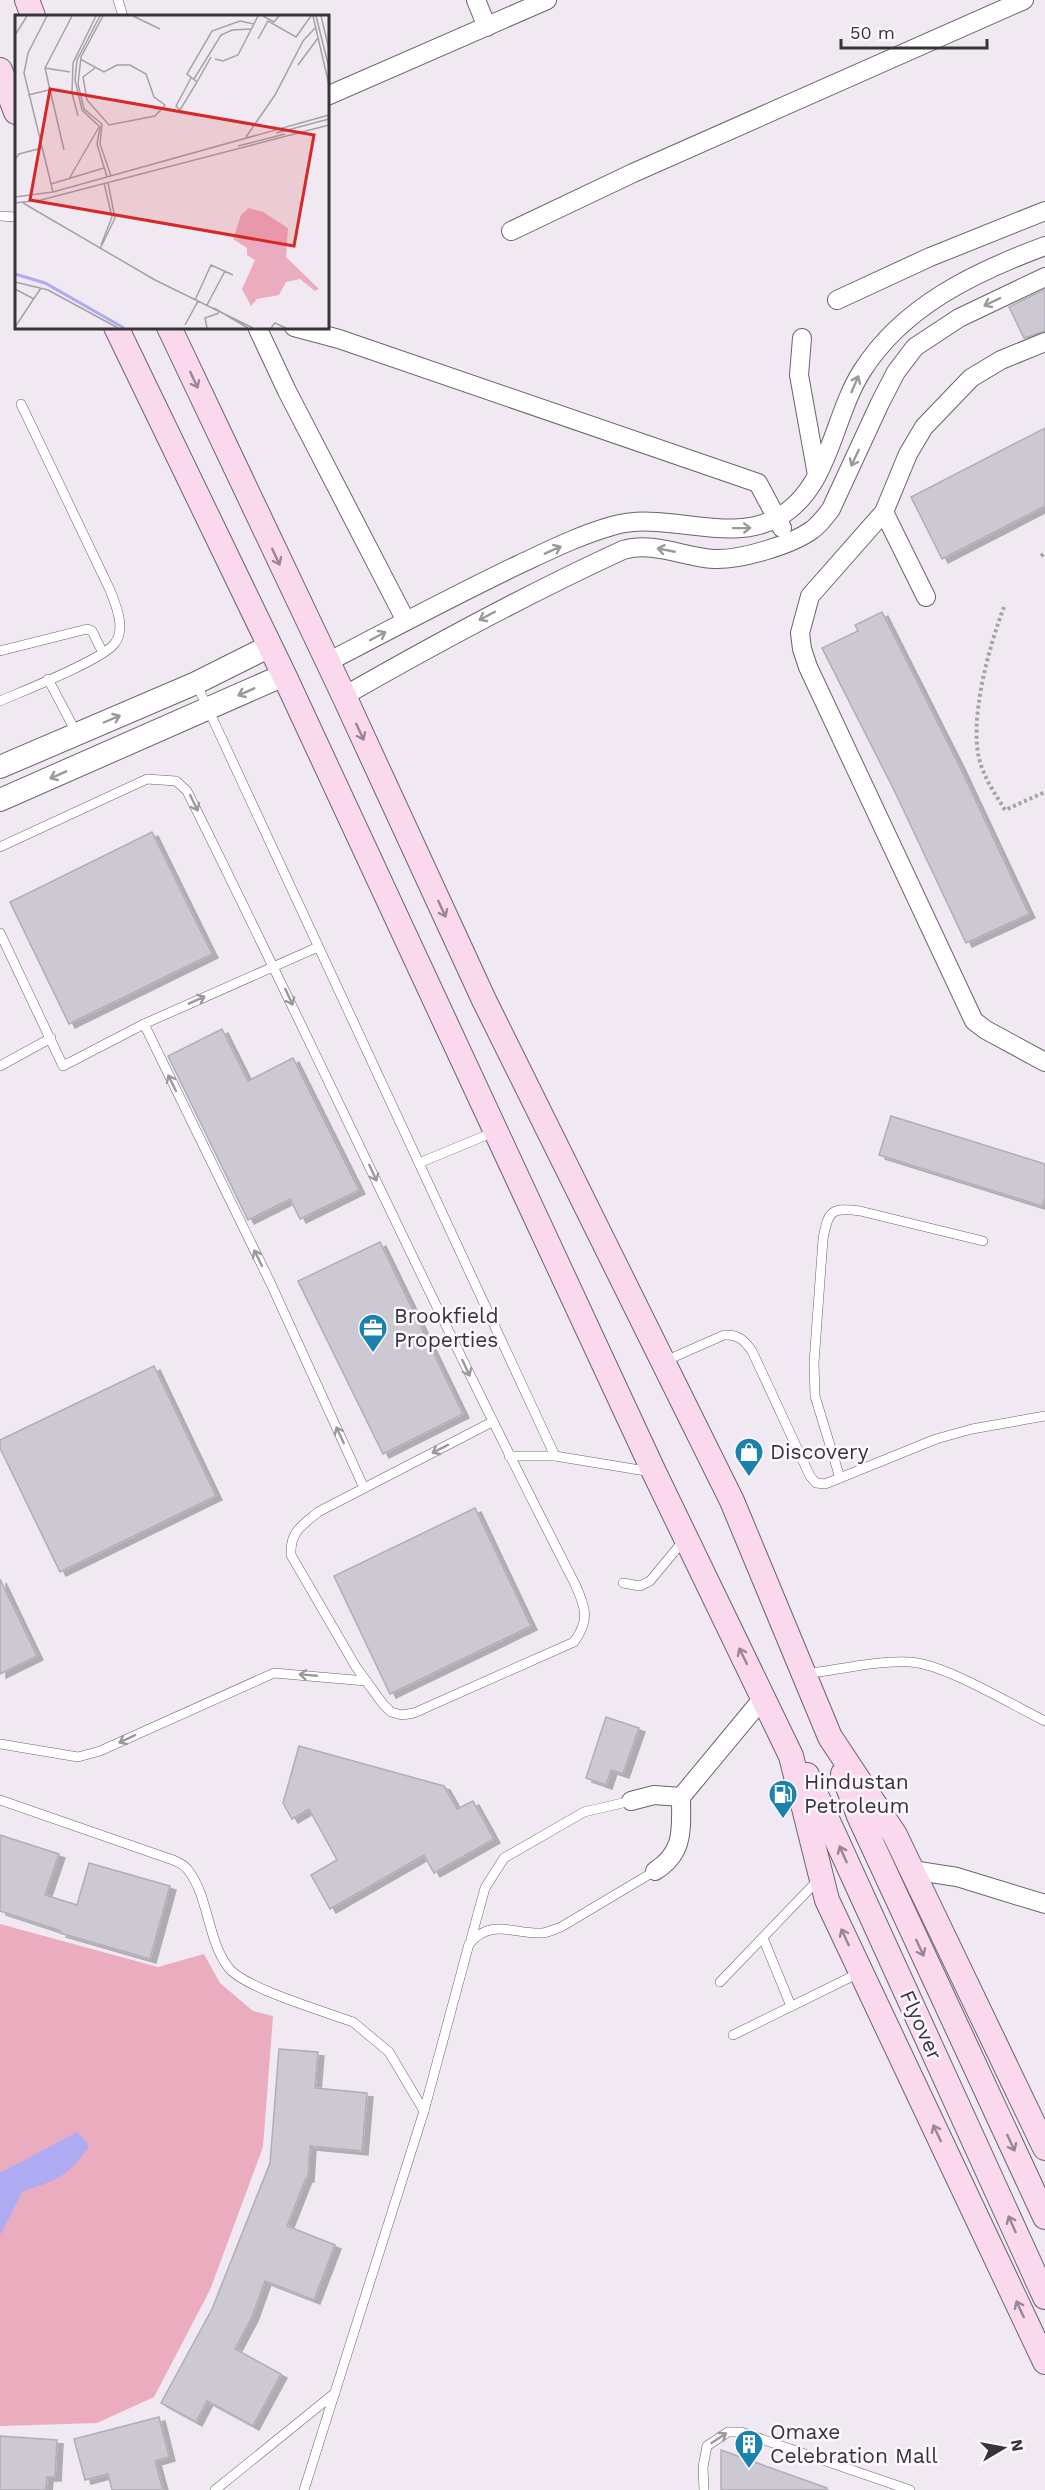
<svg xmlns="http://www.w3.org/2000/svg" width="1045" height="2490" viewBox="0 0 1045 2490" font-family="'Work Sans',sans-serif">
<style>
.green{fill:#ebacbf}
.water{fill:#aeabf2}
.building{fill:#cdc9d2;stroke:#b1adb7;stroke-width:1.5;filter:url(#shadow)}
.lines{fill:none;stroke-linecap:round;stroke-linejoin:round}
.service-casing{stroke:#6a646b;stroke-width:10}
.minor-casing{stroke:#6a646b;stroke-width:20}
.tertiary-casing{stroke:#6a646b;stroke-width:24}
.secondary-casing{stroke:#6a646b;stroke-width:26}
.path{stroke:#a7a2a8;stroke-width:4;stroke-dasharray:3 3;stroke-linecap:butt}
.service{stroke:#fff;stroke-width:9}
.minor{stroke:#fff;stroke-width:18}
.tertiary{stroke:#fff;stroke-width:22}
.secondary{stroke:#fad9ef;stroke-width:24}
.oneway{stroke:#9a9a9b}
.oneway2{stroke:#988693}
.labels{text-anchor:middle;stroke-width:5;stroke-linejoin:round;paint-order:stroke}
.poi-label{font-size:21px;fill:#363437;stroke:#fef6fe;text-anchor:start}
.street-label{font-size:21px;fill:#363437;stroke:#fef6fe}
.inset-river{fill:none;stroke:#aeabf2;stroke-width:3}
.inset-road{fill:none;stroke:#a6a1a7;stroke-width:1.5}
.view{fill:#d62828;fill-opacity:0.15;stroke:#d62828;stroke-width:3}
.inset-edge{fill:none;stroke:#363437;stroke-width:3}
</style>
<defs>
<filter id="shadow"><feDropShadow dx="6" dy="4" stdDeviation="0" flood-color="#0004"/></filter>
</defs>
<rect width="100%" height="100%" fill="#f0e9f1"/>
<polygon class="green" points="0,1924 158,1967 204,1954 220,1983 253,2011 273,2016 263,2147 210,2290 154,2397 97,2423 0,2426"/>
<path class="water" d="M 77,2132 L 87,2142 L 88,2148 C 68,2177 55,2181 23,2191 L 0,2235 L 0,2173 Z"/>
<g class="building">
<polygon points="1045,289 1045,331 1024,338 1009,307"/>
<polygon points="1045,428 1045,506 942,559 911,497"/>
<polygon points="882,612 959,765 1029,914 966,943 894,790 822,648 858,631 855,625"/>
<polygon points="152,832 212,954 69,1024 10,902"/>
<polygon points="222,1029 248,1081 293,1058 359,1190 300,1219 290,1199 248,1220 168,1056"/>
<polygon points="891,1116 1045,1164 1045,1197 1042,1206 879,1155"/>
<polygon points="380,1242 463,1414 383,1454 298,1281"/>
<polygon points="154,1366 216,1496 60,1572 0,1448 0,1440"/>
<polygon points="475,1508 531,1626 390,1694 334,1576"/>
<polygon points="0,1579 37,1656 0,1674"/>
<polygon points="606,1717 639,1728 623,1774 611,1770 606,1785 586,1778"/>
<polygon points="299,1746 444,1786 457,1809 473,1801 494,1839 434,1873 424,1855 330,1909 311,1875 337,1860 309,1809 292,1819 283,1803"/>
<polygon points="0,1835 59,1854 45,1895 77,1905 89,1863 170,1886 150,1959 60,1933 61,1931 0,1911"/>
<polygon points="279,2049 318,2052 315,2088 367,2093 362,2151 310,2146 308,2178 306,2178 287,2226 335,2245 314,2300 265,2281 252,2317 235,2349 281,2374 253,2426 207,2401 196,2422 161,2403 212,2309 270,2163"/>
<polygon points="159,2417 169,2457 155,2461 163,2490 112,2490 108,2474 85,2480 74,2439"/>
<polygon points="0,2436 57,2440 55,2477 47,2477 46,2490 0,2490"/>
<polygon points="721,2450 827,2488 826,2490 721,2490"/>
</g>
<g class="lines">
<g class="service-casing">
<g id="service">
<polyline points="118,0 123,16"/>
<polyline points="0,216 16,217"/>
<polyline points="0,651 87,629 92,631 103,653"/>
<polyline points="48,679 77,734"/>
<polyline points="196,683 555,1456"/>
<path d="M 0,701 C 23,691 103,660 115,643 C 126,629 116,605 110,590 L 21,404"/>
<path d="M 0,847 L 147,779 L 176,781 L 187,791 C 318,1054 440,1322 575,1584 C 586,1608 590,1620 574,1642 L 414,1713 L 402,1715 L 391,1712 L 383,1704 L 356,1667 L 291,1555 C 290,1531 302,1526 318,1512 L 492,1422"/>
<polyline points="0,933 63,1066 144,1024 318,947"/>
<polyline points="144,1024 271,1284 364,1488"/>
<polyline points="0,1066 51,1038"/>
<polyline points="419,1163 494,1132"/>
<path d="M 665,1361 L 724,1335 C 738,1334 744,1340 752,1351 L 810,1476 L 816,1483 L 825,1484 L 936,1439 L 972,1429 L 1045,1416"/>
<polyline points="509,1456 555,1456 652,1472"/>
<path d="M 840,1478 L 815,1396 L 814,1363 L 823,1239 C 828,1211 831,1207 860,1211 L 983,1241"/>
<polyline points="623,1583 640,1586 650,1581 684,1540"/>
<path d="M 805,1674 C 838,1670 878,1660 910,1662 C 945,1664 1012,1705 1045,1721"/>
<polyline points="0,1744 78,1757 100,1751 274,1673 366,1681"/>
<path d="M 0,1800 L 173,1860 C 178,1862 185,1865 188,1870 C 209,1897 207,1939 228,1967 C 243,1988 326,2012 353,2022 L 389,2052 L 424,2111"/>
<polyline points="763,1938 791,2006"/>
<polyline points="471,1939 485,1888 504,1858 584,1812 631,1801"/>
<polyline points="720,1982 820,1878"/>
<polyline points="733,2035 859,1973"/>
<polyline points="215,2490 335,2393"/>
<path d="M 304,2490 L 424,2111 L 469,1944 C 492,1917 514,1935 543,1933 C 549,1932 555,1929 561,1927 L 655,1871"/>
<polyline points="704,2490 703,2467 707,2446 728,2432 741,2432 910,2490"/>
</g>
</g>
<g class="minor-casing">
<g id="minor">
<polyline points="476,0 487,27"/>
<polyline points="327,96 547,0"/>
<polyline points="511,231 633,173 1024,0"/>
<polyline points="837,300 930,257 1045,211"/>
<polyline points="257,327 287,391 406,621"/>
<polyline points="294,327 339,339 758,483 782,528"/>
<polyline points="802,338 799,375 817,475"/>
<polyline points="1045,342 1001,360 971,378 924,427 908,454 884,512 810,596 800,633 802,649 808,667 974,1021 986,1030 1045,1062"/>
<polyline points="884,512 926,597"/>
<path d="M 326,663 C 391,629 455,595 520,564 C 550,550 580,535 612,526 C 666,510 727,545 777,518 C 830,489 832,418 862,371 C 903,306 975,272 1045,246"/>
<path d="M 344,696 C 435,644 527,594 623,550 C 654,541 683,557 714,559 C 741,560 791,545 812,530 C 820,524 825,517 831,509 L 880,403 L 896,372 L 915,347 L 959,318 L 1045,277"/>
<polyline points="631,1801 654,1795 681,1797 763,1698"/>
<polyline points="912,1870 957,1877 1045,1904"/>
<path d="M 655,1871 C 685,1852 681,1829 681,1797"/>
</g>
</g>
<g class="tertiary-casing">
<g id="tertiary">
<polyline points="0,767 196,683 270,646"/>
<polyline points="0,800 284,675"/>
</g>
</g>
<g class="secondary-casing">
<g id="secondary">
<polyline points="27,0 33,16"/>
<polyline points="0,70 16,112"/>
<polyline points="116,327 284,675 654,1472 791,1756 827,1900 1045,2362"/>
<polyline points="169,327 344,696 484,1000 732,1501 830,1737 895,1835 1045,2148"/>
<polyline points="843,1774 859,1816 1045,2217"/>
<polyline points="807,1775 1045,2297"/>
</g>
</g>
<g class="path">
<polyline points="1041,556 1045,553"/>
<path d="M 1004,607 C 989,646 967,725 981,765 C 986,781 996,795 1005,810 L 1045,792"/>
</g>
<use href="#service" class="service"/>
<use href="#minor" class="minor"/>
<use href="#tertiary" class="tertiary"/>
<use href="#secondary" class="secondary"/>
</g>
<defs><path id="oneway-shaft" d="M-6 0H5M1.5-3L5.5 0L1.5 3" fill="none" stroke-width="1.6" stroke-linecap="round" stroke-linejoin="round" transform="scale(1.5)"/></defs>
<g class="oneway">
<use href="#oneway-shaft" transform="translate(992 302) rotate(154)"/>
<use href="#oneway-shaft" transform="translate(855 384) rotate(-67)"/>
<use href="#oneway-shaft" transform="translate(855 458) rotate(115)"/>
<use href="#oneway-shaft" transform="translate(742 528) rotate(-1)"/>
<use href="#oneway-shaft" transform="translate(553 550) rotate(-24)"/>
<use href="#oneway-shaft" transform="translate(666 550) rotate(-169)"/>
<use href="#oneway-shaft" transform="translate(487 616) rotate(152)"/>
<use href="#oneway-shaft" transform="translate(378 636) rotate(-28)"/>
<use href="#oneway-shaft" transform="translate(246 692) rotate(156)"/>
<use href="#oneway-shaft" transform="translate(112 719) rotate(-23)"/>
<use href="#oneway-shaft" transform="translate(58 775) rotate(156)"/>
<use href="#oneway-shaft" transform="translate(194 803) rotate(64)"/>
<use href="#oneway-shaft" transform="translate(289 997) rotate(65)"/>
<use href="#oneway-shaft" transform="translate(197 1000) rotate(-24)"/>
<use href="#oneway-shaft" transform="translate(172 1083) rotate(-116)"/>
<use href="#oneway-shaft" transform="translate(373 1173) rotate(65)"/>
<use href="#oneway-shaft" transform="translate(258 1258) rotate(-116)"/>
<use href="#oneway-shaft" transform="translate(466 1368) rotate(65)"/>
<use href="#oneway-shaft" transform="translate(340 1435) rotate(-115)"/>
<use href="#oneway-shaft" transform="translate(440 1449) rotate(153)"/>
<use href="#oneway-shaft" transform="translate(308 1675) rotate(-175)"/>
<use href="#oneway-shaft" transform="translate(127 1739) rotate(155)"/>
<use href="#oneway-shaft" transform="translate(719 2438) rotate(-33)"/>
</g>
<g class="oneway2">
<use href="#oneway-shaft" transform="translate(194 380) rotate(65)"/>
<use href="#oneway-shaft" transform="translate(276 557) rotate(65)"/>
<use href="#oneway-shaft" transform="translate(360 732) rotate(65)"/>
<use href="#oneway-shaft" transform="translate(442 909) rotate(65)"/>
<use href="#oneway-shaft" transform="translate(743 1656) rotate(-116)"/>
<use href="#oneway-shaft" transform="translate(843 1854) rotate(-114)"/>
<use href="#oneway-shaft" transform="translate(845 1937) rotate(-115)"/>
<use href="#oneway-shaft" transform="translate(920 1948) rotate(65)"/>
<use href="#oneway-shaft" transform="translate(937 2133) rotate(-115)"/>
<use href="#oneway-shaft" transform="translate(1011 2143) rotate(65)"/>
<use href="#oneway-shaft" transform="translate(1012 2224) rotate(-114)"/>
<use href="#oneway-shaft" transform="translate(1020 2309) rotate(-115)"/>
</g>
<defs>
<g id="office-pin" transform="scale(1.5)"><path d="M0 17L-7.5 6A9.5 9.5 0 1 1 7.5 6Z" fill="#1a83ac" stroke="#fef6fe"/><path d="M-6-3h4V-5.5h4V-3h4V5H-6ZM-1-4.5V-3h2v-1.5ZM-6 0V1H6V0Z" fill="#fff"/></g>
<g id="shop-pin" transform="scale(1.5)"><path d="M0 17L-7.5 6A9.5 9.5 0 1 1 7.5 6Z" fill="#1a83ac" stroke="#fef6fe"/><path d="M-5-2.5h2.3a2.7 3.5 0 0 1 5.4 0H5L5.5 6h-11ZM-1.5-2.5h3a1.5 2.3 0 0 0-3 0Z" fill="#fff"/></g>
<g id="fuel-pin" transform="scale(1.5)"><path d="M0 17L-7.5 6A9.5 9.5 0 1 1 7.5 6Z" fill="#1a83ac" stroke="#fef6fe"/><path d="M-5.5-6h7V0h2V4h1.3V-2.5L3-4.5l.8-.8L6-3V5H2.5V1h-1V6h-7ZM-4.2-4.7v3.2H.2V-4.7Z" fill="#fff"/></g>
<g id="building-pin" transform="scale(1.5)"><path d="M0 17L-7.5 6A9.5 9.5 0 1 1 7.5 6Z" fill="#1a83ac" stroke="#fef6fe"/><path d="M-4-6H4V6H1V3H-1V6H-4ZM-2.5-4.3h1.7v1.8h-1.7ZM.8-4.3h1.7v1.8H.8ZM-2.5-1h1.7V.8h-1.7ZM.8-1h1.7V.8H.8Z" fill="#fff"/></g>
</defs>
<g fill-rule="evenodd">
<use href="#office-pin" x="373" y="1328"/>
<use href="#shop-pin" x="749" y="1452"/>
<use href="#fuel-pin" x="783" y="1794"/>
<use href="#building-pin" x="749" y="2444"/>
</g>
<g class="labels">
<g class="poi-label">
<text x="394" y="1323">Brookfield<tspan x="394" dy="24">Properties</tspan></text>
<text x="770" y="1459">Discovery</text>
<text x="804" y="1789">Hindustan<tspan x="804" dy="24">Petroleum</tspan></text>
<text x="770" y="2439">Omaxe<tspan x="770" dy="24">Celebration Mall</tspan></text>
</g>
<g class="street-label">
<text transform="translate(921 2025) rotate(66)" y="7">Flyover</text>
</g>
</g>
<g transform="translate(15 15)">
<rect width="314" height="314" fill="#f0e9f1"/>
<path d="M 234,193 L 248,197 L 273,213 L 271,242 L 304,274 L 300,276 L 285,264 L 271,267 L 264,280 L 242,284 L 236,291 L 227,274 L 240,245 L 232,240 L 232,233 L 218,224 L 226,200 Z" fill="#ebacbf"/>
<path class="inset-river" d="M 0,259 L 30,268 L 109,313"/>
<path class="inset-road" d="M 32,1 L 13,38 L 9,58 L 38,177M 85,1 L 62,45 L 60,65 L 67,95 L 85,112 L 82,129 L 92,162M 88,1 L 66,42 L 63,69 L 69,94 L 87,109 L 85,129 L 96,161M 118,1 L 145,14M 248,1 L 259,7 L 264,1M 298,1 L 314,70M 301,1 L 314,53M 306,1 L 314,34M 0,20 L 12,1M 243,24 L 253,6 L 281,22 L 296,1M 65,44 L 89,57 L 102,50 L 115,50 L 131,59 L 139,82 L 150,90 L 140,101 L 94,110 L 72,85 L 68,62 L 80,53M 200,44 L 208,46 L 223,40 L 243,1M 283,50 L 303,23M 30,53 L 55,57M 176,63 L 161,91 L 165,95 L 182,67 L 172,59 L 197,16 L 225,6 L 239,9M 179,64 L 206,20 L 217,15 L 236,14M 182,67 L 196,42M 13,80 L 34,75M 63,101 L 57,78 L 58,48 L 81,1M 261,118 L 314,104M 231,122 L 260,80 L 288,26 L 300,13M 223,131 L 270,119M 49,135 L 30,53 L 57,1M 1,143 L 4,139 L 27,133M 54,164 L 84,112M 36,169 L 89,153M 0,182 L 38,177 L 314,100M 0,188 L 26,185 L 314,110M 8,188 L 140,265 L 238,313M 86,230 L 97,202 L 89,168M 85,234 L 100,203 L 93,168M 0,267 L 33,275 L 103,313M 0,274 L 19,284M 180,285 L 196,250 L 218,260M 192,290 L 210,256M 199,293 L 233,313M 170,310 L 183,286M 0,312 L 26,273M 192,313 L 190,303 L 204,298M 256,313 L 260,308 L 271,313"/>
<path class="view" d="M 35,74 L 299,120 L 279,231 L 15,185 Z"/>
<rect width="314" height="314" class="inset-edge"/>
</g>
<g transform="translate(1003 2448) rotate(80)" stroke="#fef6fe" stroke-width="4.5" paint-order="stroke">
<path d="M0-4.5L10 22L0 15L-10 22Z" fill="#363437"/>
<text y="-9" font-size="16" font-weight="bold" text-anchor="middle" fill="#363437">N</text>
</g>
<path d="M841 39v9h146v-9" fill="none" stroke="#363437" stroke-width="3"/>
<text x="850" y="39" font-size="18" fill="#363437" stroke="#fef6fe" stroke-width="4.5" paint-order="stroke">50 m</text>
</svg>
